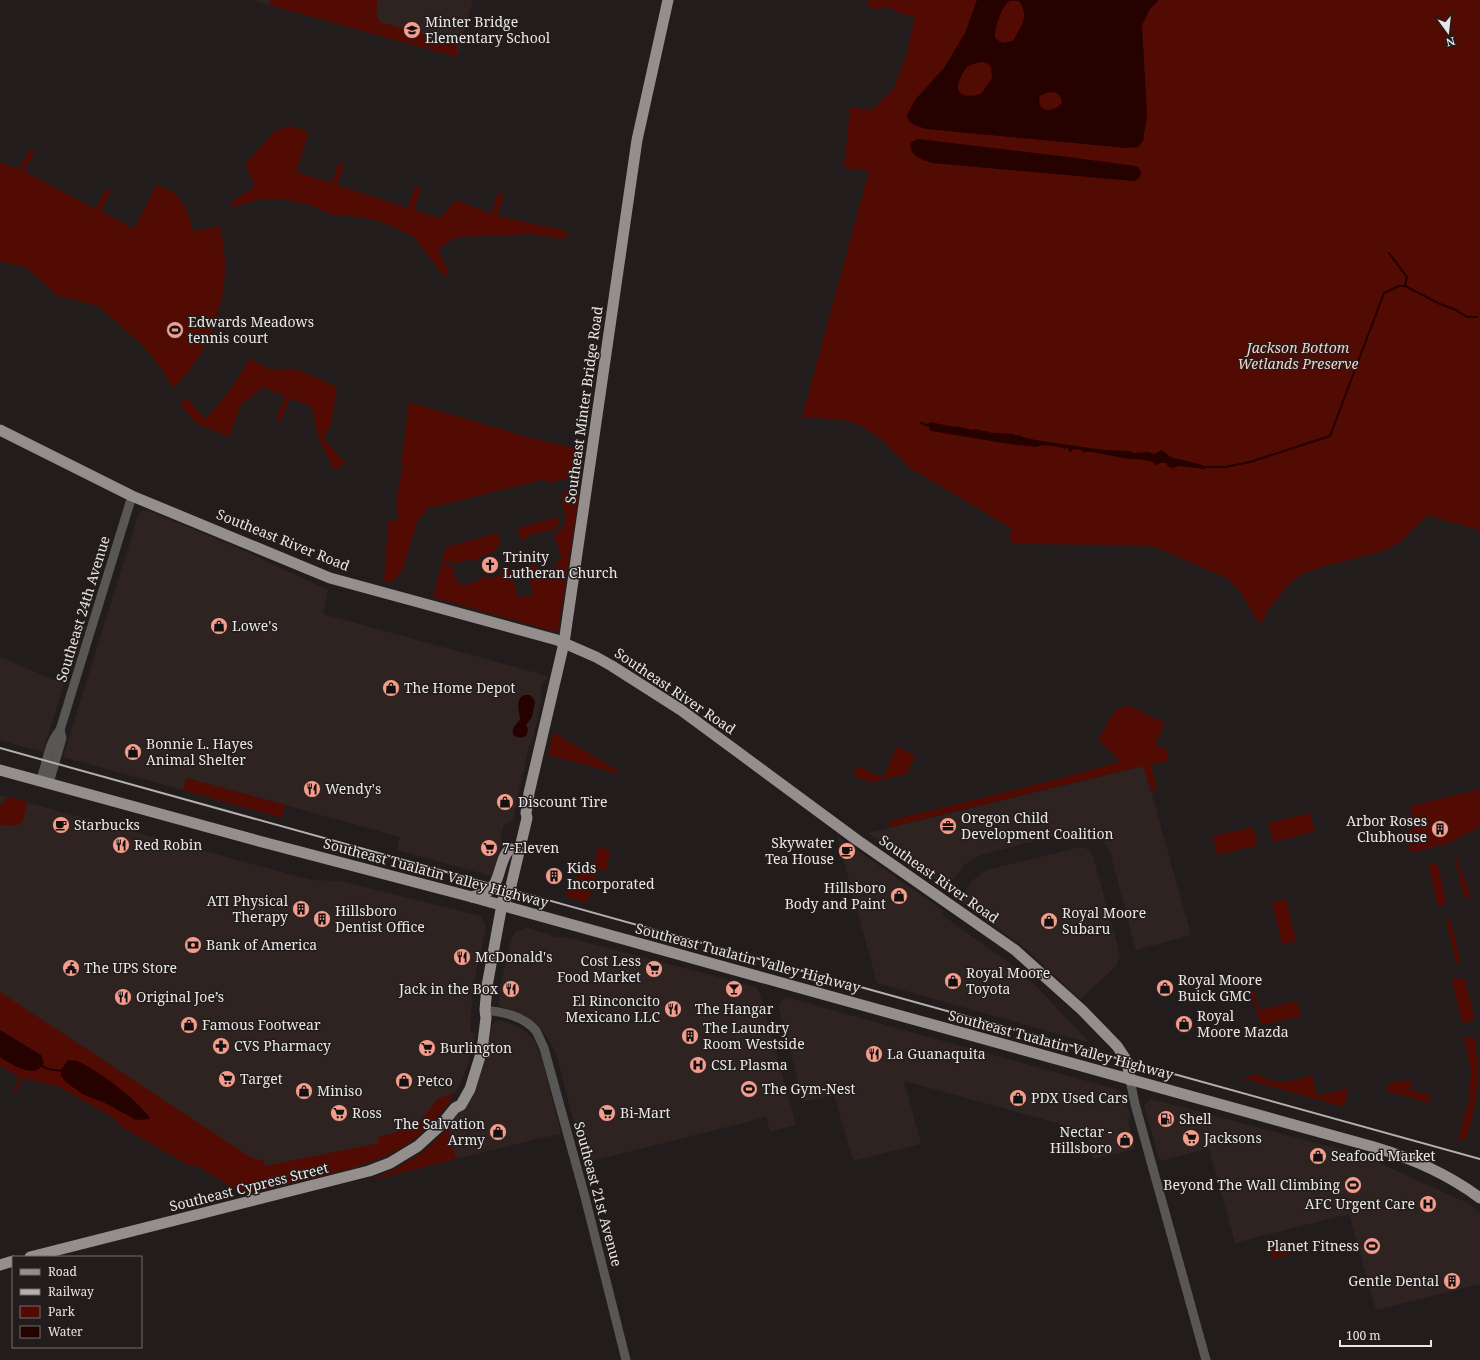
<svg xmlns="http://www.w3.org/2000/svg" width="1480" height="1360" viewBox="0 0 1480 1360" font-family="'Noto Serif',serif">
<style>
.built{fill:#2f2321}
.green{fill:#520b03}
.water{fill:#250100;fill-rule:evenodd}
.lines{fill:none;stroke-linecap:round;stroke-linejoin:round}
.stream{stroke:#250100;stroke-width:2}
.minor{stroke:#595656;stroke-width:9}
.major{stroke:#948e8d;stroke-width:11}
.rail{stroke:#b5b0b0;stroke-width:2}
.labels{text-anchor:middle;stroke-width:3;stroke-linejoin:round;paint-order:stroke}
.poi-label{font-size:14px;fill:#eae6e6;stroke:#221d1c;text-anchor:start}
.park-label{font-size:14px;font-style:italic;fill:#fdcec4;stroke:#221d1c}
.street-label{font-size:14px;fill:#eae6e6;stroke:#221d1c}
</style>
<rect width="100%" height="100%" fill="#221d1c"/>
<g class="built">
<polygon points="251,0 473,0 457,57"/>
<polygon points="147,510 236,547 328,590 323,614 548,676 547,679 543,681 540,695 542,699 532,743 529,746 513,819 510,823 504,824 500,838 504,845 495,877 397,850 400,837 285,805 187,778 183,790 63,757 139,513 142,511"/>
<polygon points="0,657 64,684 43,752 0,740"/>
<polygon points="1144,766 1191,935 1136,950 1110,852 1102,839 1093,833 1083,831 1074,831 980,855 965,864 950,883 946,885 942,884 868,833"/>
<polygon points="0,795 311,880 340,881 481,916 486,927 473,987 470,1032 476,1033 467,1068 459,1085 449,1102 426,1129 410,1142 382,1158 357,1167 273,1188 0,1007"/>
<polygon points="837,836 944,911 942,915 1015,967 1038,988 1090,1043 877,983"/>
<polygon points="1081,847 1087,849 1093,856 1120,955 1116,966 1082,998 1080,999 1025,948 962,903 960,899 973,880 986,870"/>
<polygon points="524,927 549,934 549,936 554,937 554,936 574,939 756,987 760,994 796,1125 770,1132 766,1117 584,1163 557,1056 552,1045 544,1032 533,1022 519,1013 501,1007 499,1003 500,987 512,937 516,931 524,929"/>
<polygon points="785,997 1119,1090 1125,1097 1130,1117 1127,1118 1135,1149 1093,1159 1086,1131 904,1081 921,1144 853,1161 834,1095 804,1102 778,1006"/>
<polygon points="496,1021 502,1021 514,1025 525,1031 534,1040 542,1059 561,1134 541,1138 456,1159 448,1127 463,1106 491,1026"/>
<polygon points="1151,1099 1158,1102 1159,1101 1331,1147 1331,1146 1359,1154 1470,1204 1480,1213 1480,1284 1376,1310 1349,1214 1235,1243 1209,1148 1160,1161 1144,1105"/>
</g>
<g class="green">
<polygon points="271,0 378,0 376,13 380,22 457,43 457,57 269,5"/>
<polygon points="868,0 1480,0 1480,536 1476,529 1442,520 1428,515 1400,542 1383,551 1325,566 1302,574 1287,586 1269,609 1261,623 1255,618 1252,611 1241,593 1229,579 1155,547 1133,545 1013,544 1009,536 1012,529 910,468 882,440 860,425 843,420 802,417 869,171 844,168 850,108 872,109 893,90 906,56 915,17 896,12 888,7 878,9 867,7"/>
<polygon points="290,126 309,132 296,172 332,183 339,162 344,164 337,185 408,208 415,187 421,189 414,210 440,218 456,200 491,214 498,193 504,195 497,216 567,231 566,239 530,234 456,237 438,249 449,274 443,275 413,236 379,221 360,217 333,215 310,205 287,200 258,200 232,207 231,202 255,186 245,164 275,131"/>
<path d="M 30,149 L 35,152 L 24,171 L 95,209 L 106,189 L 111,191 L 101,211 L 134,229 L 157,184 L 176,194 L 187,210 L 193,231 L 220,226 C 222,239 225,253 225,266 C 225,311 206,358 173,388 L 161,368 L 141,344 L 98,306 L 56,295 L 27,268 L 0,261 L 0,162 L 19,169 Z"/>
<path d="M 249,358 L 271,370 L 297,369 L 337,387 L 331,425 L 323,438 L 345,463 L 335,471 L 318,437 L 312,407 L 290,398 L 281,421 L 276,419 L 285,396 L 263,387 L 241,405 L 229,437 L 196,423 L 180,404 L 187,398 L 205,419 C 224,399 237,382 249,358 Z"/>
<path d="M 409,402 L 531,438 L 584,450 L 581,478 L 569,478 L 547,483 L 545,479 L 425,509 L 425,513 L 418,519 L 403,570 C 399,573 397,578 393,581 L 384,581 L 388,522 L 399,518 L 396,501 L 403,465 L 401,463 Z"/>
<path d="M 570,489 L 575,489 L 578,491 L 579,495 L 558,631 L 556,632 L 433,597 L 442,563 L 452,566 L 456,582 L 460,582 L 461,586 L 478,581 L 478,579 L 485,577 L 486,579 L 502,574 L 502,572 L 507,570 L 506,566 L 509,566 L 518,598 L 533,594 L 524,563 L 526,562 L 527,566 L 535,564 L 537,570 L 541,569 L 542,573 L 556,569 L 555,565 L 558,564 L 557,561 L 562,559 L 554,535 C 574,526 561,509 561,494 Z"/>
<polygon points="559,517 558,527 556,529 528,535 528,538 521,540 518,528"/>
<polygon points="498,533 501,546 494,547 495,552 479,557 480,559 473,561 472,559 455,563 442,561 446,547"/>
<path d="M 1127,706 L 1131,707 L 1165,723 L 1155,745 L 1167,750 L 1169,760 L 1151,765 L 1157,789 L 1151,791 L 1143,766 L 890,827 L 888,821 L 1054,780 L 1120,762 L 1098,738 C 1109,727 1109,708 1127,706 Z"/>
<polygon points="553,732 618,771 620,774 548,755"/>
<polygon points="897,747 916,756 906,774 873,782 866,781 853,775 858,766 883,778"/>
<polygon points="186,778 285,805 282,818 183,790"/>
<path d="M 1480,789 L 1480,827 L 1449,843 L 1411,853 L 1406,834 C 1418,828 1412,816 1410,806 Z"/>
<polygon points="8,797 28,802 22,823 14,826 0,825 0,805"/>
<polygon points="1310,813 1315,831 1273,842 1268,823"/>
<polygon points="1253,827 1258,845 1217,855 1213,836"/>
<polygon points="598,847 610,850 606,871 593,869"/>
<polygon points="1456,856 1462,875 1464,875 1471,898 1466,898 1464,896 1455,860"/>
<polygon points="1435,863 1438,866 1446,901 1444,905 1438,906 1428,865"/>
<polygon points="580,867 597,871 587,903 565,896 567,889 573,890"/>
<polygon points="1286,899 1296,941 1282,944 1272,902"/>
<polygon points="1446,920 1449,920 1451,922 1460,959 1460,962 1456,963"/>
<polygon points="1461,978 1465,980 1474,1017 1472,1021 1462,1023 1452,980"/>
<path d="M 0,992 L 250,1157 L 257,1160 L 263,1159 L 265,1166 L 379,1143 L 378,1137 L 412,1128 L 424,1117 L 437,1099 L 455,1093 C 420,1148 382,1161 322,1176 C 296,1182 270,1188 245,1195 L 196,1165 L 190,1166 L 120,1126 L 114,1118 L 59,1087 L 23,1078 L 15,1094 L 13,1093 L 19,1077 L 0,1065 L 0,1057 L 17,1067 L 33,1071 L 42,1067 L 41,1055 L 0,1030 Z"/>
<polygon points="1255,992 1259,1010 1297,1001 1301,1016 1261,1025 1251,993"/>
<path d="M 1471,1037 L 1475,1039 C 1480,1078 1478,1104 1465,1140 L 1458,1139 L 1469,1100 L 1471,1070 L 1464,1038 Z"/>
<path d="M 1259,1074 C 1274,1089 1294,1080 1312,1075 L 1317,1096 L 1349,1088 L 1344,1107 L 1241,1078 Z"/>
<polygon points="1411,1080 1410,1090 1431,1095 1429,1103 1387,1091 1389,1083"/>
<path d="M 448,1127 L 456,1159 L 368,1181 C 400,1168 426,1154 448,1127 Z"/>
<polygon points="1286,1243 1290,1247 1292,1254 1272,1259 1270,1252 1272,1247"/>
</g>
<g class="water">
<path d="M 977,0 L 1159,0 L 1150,9 L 1142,25 L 1147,115 L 1143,141 L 1138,147 L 1126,148 L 926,129 L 914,125 L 909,121 L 907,115 L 915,100 L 944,68 L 965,33 ZM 1010,1 L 1019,1 C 1030,17 1021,26 1013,41 L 1002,43 L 995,38 C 994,29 1002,5 1010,1 ZM 982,62 L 987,63 L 991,67 L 992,78 L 981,94 C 965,99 951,94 962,75 C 963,73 965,69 967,67 C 971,64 977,63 982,62 ZM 1055,92 L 1060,96 L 1062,102 C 1055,114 1035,113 1040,96 L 1046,93 Z"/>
<path d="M 918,139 L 1068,157 L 1135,166 L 1139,168 L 1141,172 C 1140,177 1139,179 1134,181 L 932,163 C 921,159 911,157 910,144 L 914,141 Z"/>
<path d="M 930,422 L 954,427 L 959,426 L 960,427 L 973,430 L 976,429 C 982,432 986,430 991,433 C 997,432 1008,434 1015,434 L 1015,436 L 1018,435 C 1026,439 1038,440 1047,442 L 1104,450 L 1129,451 L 1134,453 L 1148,452 L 1154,454 L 1162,450 L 1170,457 L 1202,465 L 1205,467 L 1205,469 L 1180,466 L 1172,468 L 1168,466 L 1166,463 L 1161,463 L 1155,465 L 1153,462 L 1145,460 L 1123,458 L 1092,452 L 1083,452 L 1081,450 L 1073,449 L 1070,453 L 1068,448 L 1064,449 L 1061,447 L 1043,445 L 1037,447 L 1009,444 L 931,431 L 929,429 L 929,427 L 928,425 Z"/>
<path d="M 524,695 L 530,695 L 535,701 L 532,717 L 526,725 L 528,730 L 526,736 L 522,738 L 514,736 C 510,728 516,726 520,719 C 519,710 515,700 524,695 Z"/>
<path d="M 0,1030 L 41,1055 L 44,1063 C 34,1081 12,1064 0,1057 Z"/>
<path d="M 68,1060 C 71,1061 75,1060 77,1061 C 95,1068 142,1103 150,1119 L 136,1120 L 103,1102 L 84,1095 L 67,1083 L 61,1076 L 61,1070 Z"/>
</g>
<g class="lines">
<g class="stream">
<polyline points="1389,253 1407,277 1405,286"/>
<polyline points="921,423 929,426"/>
<polyline points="1204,467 1225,467 1250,462 1330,436 1384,293 1399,286 1405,286 1440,304 1456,310 1467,317 1477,317"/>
<polyline points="42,1066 48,1069 62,1071"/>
</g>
<g class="minor">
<path d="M 40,781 C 47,765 48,743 60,730 L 132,496"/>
<polyline points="49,783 62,738 60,730"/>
<path d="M 485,1010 C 503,1012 524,1016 536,1031 C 538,1034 542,1044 544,1048 L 585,1197 L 626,1360"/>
<polyline points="1130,1080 1135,1104 1206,1360"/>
</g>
<g class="major">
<polyline points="0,430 132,496 330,578 557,640 596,657 612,666 681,710 857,840 1015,950 1082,1010 1117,1046 1127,1061 1130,1080"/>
<path d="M 0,770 L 255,840 L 472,897 L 1374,1147 C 1411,1158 1448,1174 1480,1198"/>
<path d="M 472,897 C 478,895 485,894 490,890 C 501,881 500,854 511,849"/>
<polyline points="503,906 510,890 527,818 526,813 529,793 564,643 637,140 668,0"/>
<polyline points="30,1257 369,1171 390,1163 418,1146 442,1124 455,1108 461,1105 470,1089 482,1050 486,1018 485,1010 487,986 503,899"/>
<polyline points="0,1265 13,1261"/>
</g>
<polyline class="rail" points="0,748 1480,1159"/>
</g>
<defs>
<g id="school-disc" transform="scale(0.9)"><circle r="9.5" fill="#f49d8c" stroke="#221d1c"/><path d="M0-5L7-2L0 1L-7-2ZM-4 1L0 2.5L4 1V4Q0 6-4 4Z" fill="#111"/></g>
<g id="stadium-disc" transform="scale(0.9)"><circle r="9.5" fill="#f49d8c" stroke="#221d1c"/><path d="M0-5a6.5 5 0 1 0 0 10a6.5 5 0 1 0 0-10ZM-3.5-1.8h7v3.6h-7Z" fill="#111"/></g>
<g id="church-disc" transform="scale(0.9)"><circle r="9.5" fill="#f49d8c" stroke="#221d1c"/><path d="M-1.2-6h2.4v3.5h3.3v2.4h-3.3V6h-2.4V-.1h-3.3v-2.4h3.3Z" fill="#111"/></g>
<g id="shop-disc" transform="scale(0.9)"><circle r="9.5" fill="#f49d8c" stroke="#221d1c"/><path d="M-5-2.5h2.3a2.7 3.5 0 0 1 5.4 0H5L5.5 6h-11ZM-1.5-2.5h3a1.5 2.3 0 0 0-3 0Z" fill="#111"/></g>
<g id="restaurant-disc" transform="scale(0.9)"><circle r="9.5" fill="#f49d8c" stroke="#221d1c"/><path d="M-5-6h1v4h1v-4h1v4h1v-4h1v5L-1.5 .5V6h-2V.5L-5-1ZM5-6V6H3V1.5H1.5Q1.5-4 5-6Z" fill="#111"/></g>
<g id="cafe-disc" transform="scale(0.9)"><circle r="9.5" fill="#f49d8c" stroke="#221d1c"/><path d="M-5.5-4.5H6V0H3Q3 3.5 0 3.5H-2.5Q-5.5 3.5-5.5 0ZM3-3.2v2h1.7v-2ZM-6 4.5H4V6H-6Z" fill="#111"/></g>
<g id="office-disc" transform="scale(0.9)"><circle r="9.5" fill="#f49d8c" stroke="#221d1c"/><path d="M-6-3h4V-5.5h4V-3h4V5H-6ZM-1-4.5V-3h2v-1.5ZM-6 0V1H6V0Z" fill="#111"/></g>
<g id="building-disc" transform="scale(0.9)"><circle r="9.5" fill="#f49d8c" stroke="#221d1c"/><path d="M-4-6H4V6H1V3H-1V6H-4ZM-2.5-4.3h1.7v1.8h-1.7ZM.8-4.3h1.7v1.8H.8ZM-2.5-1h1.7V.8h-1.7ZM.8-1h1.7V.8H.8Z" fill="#111"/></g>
<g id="supermarket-disc" transform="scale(0.9)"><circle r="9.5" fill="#f49d8c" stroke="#221d1c"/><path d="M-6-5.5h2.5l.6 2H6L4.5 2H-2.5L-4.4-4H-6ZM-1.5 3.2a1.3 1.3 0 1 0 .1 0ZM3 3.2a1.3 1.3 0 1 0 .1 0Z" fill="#111"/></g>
<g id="bank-disc" transform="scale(0.9)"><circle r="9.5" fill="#f49d8c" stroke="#221d1c"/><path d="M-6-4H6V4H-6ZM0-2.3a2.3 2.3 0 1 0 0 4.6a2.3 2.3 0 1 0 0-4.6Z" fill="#111"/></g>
<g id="civic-disc" transform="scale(0.9)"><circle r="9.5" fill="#f49d8c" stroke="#221d1c"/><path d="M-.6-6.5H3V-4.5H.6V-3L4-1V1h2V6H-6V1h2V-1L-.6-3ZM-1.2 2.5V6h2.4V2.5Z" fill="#111"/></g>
<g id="bar-disc" transform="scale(0.9)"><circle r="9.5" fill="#f49d8c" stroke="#221d1c"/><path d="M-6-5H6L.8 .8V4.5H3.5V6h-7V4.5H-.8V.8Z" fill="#111"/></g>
<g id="pharmacy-disc" transform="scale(0.9)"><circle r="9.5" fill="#f49d8c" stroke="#221d1c"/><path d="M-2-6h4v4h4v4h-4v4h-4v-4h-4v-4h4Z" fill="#111"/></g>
<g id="hospital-disc" transform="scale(0.9)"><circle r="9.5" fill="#f49d8c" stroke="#221d1c"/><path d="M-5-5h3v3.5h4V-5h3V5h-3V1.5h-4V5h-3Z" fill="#111"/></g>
<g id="fuel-disc" transform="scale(0.9)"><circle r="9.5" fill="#f49d8c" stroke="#221d1c"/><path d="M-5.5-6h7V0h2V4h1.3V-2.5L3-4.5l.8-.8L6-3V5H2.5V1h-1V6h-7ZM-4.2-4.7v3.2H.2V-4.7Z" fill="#111"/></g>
</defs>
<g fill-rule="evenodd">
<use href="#school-disc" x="412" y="30"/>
<use href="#stadium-disc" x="175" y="330"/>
<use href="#church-disc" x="490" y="565"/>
<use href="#shop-disc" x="219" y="626"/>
<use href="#shop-disc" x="391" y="688"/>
<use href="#shop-disc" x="133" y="752"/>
<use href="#restaurant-disc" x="312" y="789"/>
<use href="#shop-disc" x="505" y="802"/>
<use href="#cafe-disc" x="61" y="825"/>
<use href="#office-disc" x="948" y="826"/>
<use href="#building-disc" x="1440" y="829"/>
<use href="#restaurant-disc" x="121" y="845"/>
<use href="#supermarket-disc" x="489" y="848"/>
<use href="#cafe-disc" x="847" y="851"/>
<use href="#building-disc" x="554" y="876"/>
<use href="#shop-disc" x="899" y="896"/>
<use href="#building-disc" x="301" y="909"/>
<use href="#building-disc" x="322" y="919"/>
<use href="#shop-disc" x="1049" y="921"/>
<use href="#bank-disc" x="193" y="945"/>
<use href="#restaurant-disc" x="462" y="957"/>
<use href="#civic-disc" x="71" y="968"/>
<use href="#supermarket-disc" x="654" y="969"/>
<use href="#shop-disc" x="953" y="981"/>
<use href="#shop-disc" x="1165" y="988"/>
<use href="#restaurant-disc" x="511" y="989"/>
<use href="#bar-disc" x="734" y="989"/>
<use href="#restaurant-disc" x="123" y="997"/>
<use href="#restaurant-disc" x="673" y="1009"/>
<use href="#shop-disc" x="1184" y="1024"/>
<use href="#shop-disc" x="189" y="1025"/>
<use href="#building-disc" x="690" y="1036"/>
<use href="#pharmacy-disc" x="221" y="1046"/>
<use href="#supermarket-disc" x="427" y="1048"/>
<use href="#restaurant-disc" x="874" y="1054"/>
<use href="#hospital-disc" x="698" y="1065"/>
<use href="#supermarket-disc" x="227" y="1079"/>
<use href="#shop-disc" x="404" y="1081"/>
<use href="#stadium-disc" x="749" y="1089"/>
<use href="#shop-disc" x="304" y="1091"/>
<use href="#shop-disc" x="1018" y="1098"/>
<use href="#supermarket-disc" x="339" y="1113"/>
<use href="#supermarket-disc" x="607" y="1113"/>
<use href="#fuel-disc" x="1166" y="1119"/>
<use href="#shop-disc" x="498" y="1132"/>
<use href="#supermarket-disc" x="1191" y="1138"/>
<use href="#shop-disc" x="1125" y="1140"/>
<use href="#shop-disc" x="1318" y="1156"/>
<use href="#stadium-disc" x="1353" y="1185"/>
<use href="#hospital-disc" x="1428" y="1204"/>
<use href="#stadium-disc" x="1372" y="1246"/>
<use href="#building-disc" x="1452" y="1281"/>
</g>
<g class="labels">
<g class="poi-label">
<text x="425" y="27">Minter Bridge<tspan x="425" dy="16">Elementary School</tspan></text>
<text x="188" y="327">Edwards Meadows<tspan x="188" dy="16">tennis court</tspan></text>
<text x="503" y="562">Trinity<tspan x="503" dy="16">Lutheran Church</tspan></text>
<text x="232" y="631">Lowe's</text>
<text x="404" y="693">The Home Depot</text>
<text x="146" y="749">Bonnie L. Hayes<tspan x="146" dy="16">Animal Shelter</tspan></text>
<text x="325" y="794">Wendy's</text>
<text x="518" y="807">Discount Tire</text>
<text x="961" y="823">Oregon Child<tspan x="961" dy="16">Development Coalition</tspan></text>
<text x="1427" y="826" text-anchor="end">Arbor Roses<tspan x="1427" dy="16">Clubhouse</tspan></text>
<text x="74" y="830">Starbucks</text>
<text x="834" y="848" text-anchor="end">Skywater<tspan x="834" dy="16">Tea House</tspan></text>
<text x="134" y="850">Red Robin</text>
<text x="502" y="853">7-Eleven</text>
<text x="567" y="873">Kids<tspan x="567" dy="16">Incorporated</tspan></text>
<text x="886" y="893" text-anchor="end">Hillsboro<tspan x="886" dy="16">Body and Paint</tspan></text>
<text x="288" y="906" text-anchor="end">ATI Physical<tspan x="288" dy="16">Therapy</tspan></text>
<text x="335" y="916">Hillsboro<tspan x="335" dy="16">Dentist Office</tspan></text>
<text x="1062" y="918">Royal Moore<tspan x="1062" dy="16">Subaru</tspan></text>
<text x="206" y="950">Bank of America</text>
<text x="475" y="962">McDonald's</text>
<text x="641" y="966" text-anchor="end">Cost Less<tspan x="641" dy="16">Food Market</tspan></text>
<text x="84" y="973">The UPS Store</text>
<text x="966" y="978">Royal Moore<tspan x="966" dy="16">Toyota</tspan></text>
<text x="1178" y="985">Royal Moore<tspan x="1178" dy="16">Buick GMC</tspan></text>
<text x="498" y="994" text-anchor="end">Jack in the Box</text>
<text x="136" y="1002">Original Joe’s</text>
<text x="660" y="1006" text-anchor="end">El Rinconcito<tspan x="660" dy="16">Mexicano LLC</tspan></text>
<text x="734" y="1014" text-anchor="middle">The Hangar</text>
<text x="1197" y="1021">Royal<tspan x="1197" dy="16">Moore Mazda</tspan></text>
<text x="202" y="1030">Famous Footwear</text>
<text x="703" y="1033">The Laundry<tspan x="703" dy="16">Room Westside</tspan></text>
<text x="234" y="1051">CVS Pharmacy</text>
<text x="440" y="1053">Burlington</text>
<text x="887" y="1059">La Guanaquita</text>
<text x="711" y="1070">CSL Plasma</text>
<text x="240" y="1084">Target</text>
<text x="417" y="1086">Petco</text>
<text x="762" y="1094">The Gym-Nest</text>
<text x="317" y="1096">Miniso</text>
<text x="1031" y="1103">PDX Used Cars</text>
<text x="352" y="1118">Ross</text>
<text x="620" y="1118">Bi-Mart</text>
<text x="1179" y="1124">Shell</text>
<text x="485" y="1129" text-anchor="end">The Salvation<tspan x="485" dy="16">Army</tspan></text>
<text x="1112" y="1137" text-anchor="end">Nectar -<tspan x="1112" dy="16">Hillsboro</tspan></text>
<text x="1204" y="1143">Jacksons</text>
<text x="1331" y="1161">Seafood Market</text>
<text x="1340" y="1190" text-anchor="end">Beyond The Wall Climbing</text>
<text x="1415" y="1209" text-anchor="end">AFC Urgent Care</text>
<text x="1359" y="1251" text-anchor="end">Planet Fitness</text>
<text x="1439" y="1286" text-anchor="end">Gentle Dental</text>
</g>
<g class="park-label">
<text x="1298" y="353">Jackson Bottom<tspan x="1298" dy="16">Wetlands Preserve</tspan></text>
</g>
<g class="street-label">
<text transform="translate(584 405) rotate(-82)" y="5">Southeast Minter Bridge Road</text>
<text transform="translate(283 540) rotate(22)" y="5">Southeast River Road</text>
<text transform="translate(83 609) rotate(-73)" y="5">Southeast 24th Avenue</text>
<text transform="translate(675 691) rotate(34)" y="5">Southeast River Road</text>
<text transform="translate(436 873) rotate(15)" y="5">Southeast Tualatin Valley Highway</text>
<text transform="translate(939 879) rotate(35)" y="5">Southeast River Road</text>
<text transform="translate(748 958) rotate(15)" y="5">Southeast Tualatin Valley Highway</text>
<text transform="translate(1061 1045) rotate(15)" y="5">Southeast Tualatin Valley Highway</text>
<text transform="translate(249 1187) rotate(-14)" y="5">Southeast Cypress Street</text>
<text transform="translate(598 1194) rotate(75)" y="5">Southeast 21st Avenue</text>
</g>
</g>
<rect x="12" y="1256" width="130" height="92" fill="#221d1c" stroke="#726d6d"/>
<rect x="20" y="1269" width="20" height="6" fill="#948e8d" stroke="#726d6d"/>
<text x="48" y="1276" font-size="12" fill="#eae6e6">Road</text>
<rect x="20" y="1289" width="20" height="6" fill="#b5b0b0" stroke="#726d6d"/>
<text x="48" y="1296" font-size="12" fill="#eae6e6">Railway</text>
<rect x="20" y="1306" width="20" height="12" fill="#520b03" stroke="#726d6d"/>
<text x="48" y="1316" font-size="12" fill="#eae6e6">Park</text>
<rect x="20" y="1326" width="20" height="12" fill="#250100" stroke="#726d6d"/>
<text x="48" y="1336" font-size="12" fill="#eae6e6">Water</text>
<g transform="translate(1448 32) rotate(165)" stroke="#221d1c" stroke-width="3" paint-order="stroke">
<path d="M0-3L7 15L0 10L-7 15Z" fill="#eae6e6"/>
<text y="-6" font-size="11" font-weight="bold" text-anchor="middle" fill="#eae6e6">N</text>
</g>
<path d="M1340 1340v6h91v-6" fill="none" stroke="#eae6e6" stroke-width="2"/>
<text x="1346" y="1340" font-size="12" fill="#eae6e6" stroke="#221d1c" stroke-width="3" paint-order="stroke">100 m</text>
</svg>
